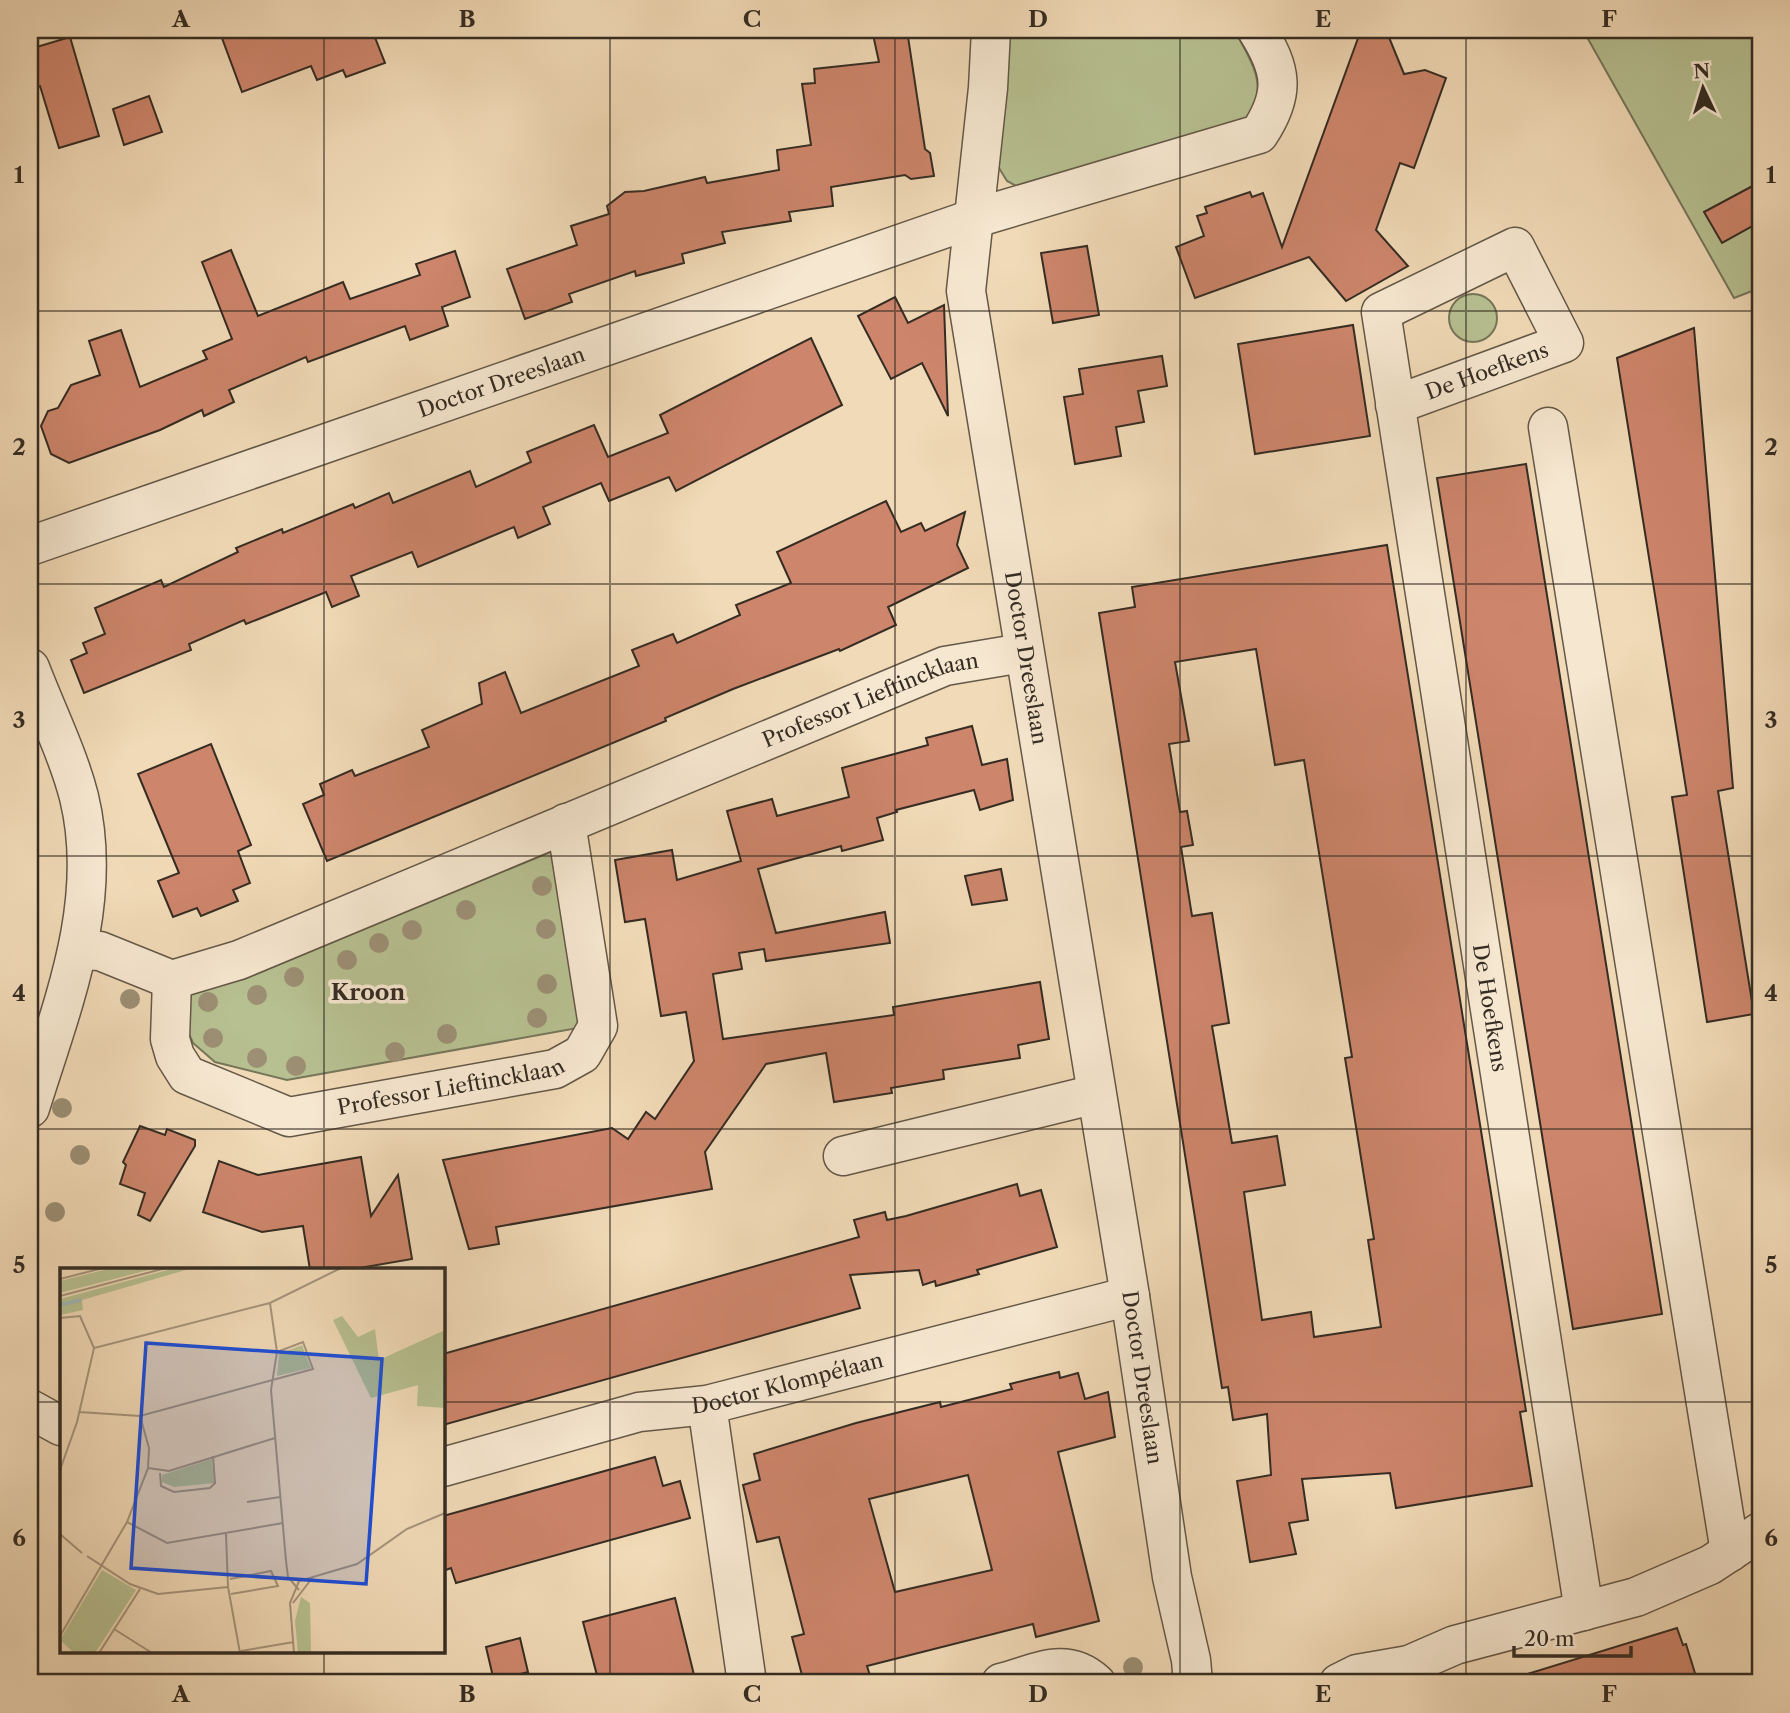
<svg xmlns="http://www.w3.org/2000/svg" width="1790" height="1713" viewBox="0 0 1790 1713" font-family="'Libre Caslon Text',serif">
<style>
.green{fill:#b7c091;stroke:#76765a;stroke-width:2}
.building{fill:#cd856b;stroke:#352c23;stroke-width:2;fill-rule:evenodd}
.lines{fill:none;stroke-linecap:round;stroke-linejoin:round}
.minor-casing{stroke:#645848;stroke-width:41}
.minor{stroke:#f6e7d0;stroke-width:38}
.tree{fill:#9c8f74}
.grid{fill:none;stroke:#352c23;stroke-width:2;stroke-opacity:0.55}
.labels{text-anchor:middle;stroke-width:7;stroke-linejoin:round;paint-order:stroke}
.street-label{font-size:21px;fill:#352c23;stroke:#f6e7d0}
.neighbourhood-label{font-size:23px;font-weight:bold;fill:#352c23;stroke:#f6e7d0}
.inset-river{fill:none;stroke:#9fb8b9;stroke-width:3.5}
.inset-road{fill:none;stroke:#a6947c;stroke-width:2}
.view{fill:#1d4ed8;fill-opacity:0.15;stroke:#1d4ed8;stroke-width:3.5}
.inset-edge{fill:none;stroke:#352c23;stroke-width:3.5}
.neatline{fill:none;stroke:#352c23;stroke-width:2.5}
.grid-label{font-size:23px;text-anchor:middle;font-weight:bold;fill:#352c23}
</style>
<rect width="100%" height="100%" fill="#f1dab7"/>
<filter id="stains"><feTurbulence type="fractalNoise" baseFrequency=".00286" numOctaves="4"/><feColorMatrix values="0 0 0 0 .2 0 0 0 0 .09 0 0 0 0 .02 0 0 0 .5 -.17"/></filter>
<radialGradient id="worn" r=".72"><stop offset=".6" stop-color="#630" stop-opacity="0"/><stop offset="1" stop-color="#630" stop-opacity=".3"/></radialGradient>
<g class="green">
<path d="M 1008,30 L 1234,30 C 1251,59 1269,86 1249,118 L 1024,190 L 1007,181 L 996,163 Z"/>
<polygon points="1583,30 1760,30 1760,288 1734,298"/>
<circle cx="1473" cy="318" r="24"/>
<polygon points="560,848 589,1026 287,1080 215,1062 193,1043 187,1030 189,990 244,979"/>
</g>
<g class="building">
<polygon points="219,30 372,30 385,63 346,77 343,70 317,80 311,66 242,92"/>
<polygon points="872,30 907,30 925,149 930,153 934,176 911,179 905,175 831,187 833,206 789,212 791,221 722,232 725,243 682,254 684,263 636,276 635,271 569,294 572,302 525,319 507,269 577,245 571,226 609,214 607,206 625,192 644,191 705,177 707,183 779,170 777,150 811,145 802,84 815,83 814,69 879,62"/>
<polygon points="1361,30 1386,30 1404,74 1425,70 1446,78 1414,168 1400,163 1376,230 1408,266 1346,301 1309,257 1195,298 1176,247 1204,236 1197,216 1207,213 1205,207 1250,192 1252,197 1263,193 1282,247"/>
<polygon points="70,37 99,136 59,148 40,86 30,90 30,49"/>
<polygon points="149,96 162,132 124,145 113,109"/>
<polygon points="1760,182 1760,222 1722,243 1704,212"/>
<polygon points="1087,246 1099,315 1053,323 1041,253"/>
<polygon points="231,250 258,316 343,282 350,299 420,275 416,264 455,251 470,297 442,307 448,326 410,340 405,326 308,362 306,357 229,390 234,402 204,416 202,410 160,430 69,463 51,454 41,426 48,411 58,408 71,385 100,375 89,341 121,330 140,387 207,359 203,351 232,339 202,262"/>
<polygon points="895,297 908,323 944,305 948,416 922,363 891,379 858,316"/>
<polygon points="1353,325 1370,436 1255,454 1238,344"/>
<polygon points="1694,328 1733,788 1718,791 1754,1014 1707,1022 1672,797 1687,795 1617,358"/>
<polygon points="811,338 842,405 676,491 669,477 609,501 601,483 543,507 550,524 518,538 514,527 418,567 412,552 351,576 359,596 332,607 326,592 246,624 244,620 189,644 191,650 84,693 71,660 87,653 83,643 105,634 95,608 161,580 164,587 238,552 236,548 282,529 283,533 353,504 355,508 389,493 393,503 470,471 476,487 531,462 527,452 594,425 608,457 668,433 660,415"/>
<polygon points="1162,356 1167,386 1138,391 1144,422 1116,427 1121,456 1075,464 1064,397 1083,394 1079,369"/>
<polygon points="1526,464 1662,1314 1573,1329 1437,478"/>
<polygon points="886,501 901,532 921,523 925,531 965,512 957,545 968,568 888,607 896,625 840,651 839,649 733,689 665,718 666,721 327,861 303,804 324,795 320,784 352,770 355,776 429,747 422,730 482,704 479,683 505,672 521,713 639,666 632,650 673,634 677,643 740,615 736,605 791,583 777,552"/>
<path d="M 1387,545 L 1526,1411 L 1520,1412 L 1532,1486 L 1396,1508 L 1390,1473 L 1302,1479 L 1308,1520 L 1289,1523 L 1296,1554 L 1250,1562 L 1237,1481 L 1271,1475 L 1267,1414 L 1233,1420 L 1228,1387 L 1222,1388 L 1099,613 L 1135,607 L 1132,587 ZM 1256,649 L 1275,765 L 1304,760 L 1352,1057 L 1345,1058 L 1374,1239 L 1368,1240 L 1381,1327 L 1314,1337 L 1311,1312 L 1262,1320 L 1244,1192 L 1285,1185 L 1277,1136 L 1232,1143 L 1212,1026 L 1229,1023 L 1212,913 L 1192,916 L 1181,847 L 1193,845 L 1187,811 L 1180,812 L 1169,744 L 1189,741 L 1175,662 Z"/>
<polygon points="972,726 982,765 1007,759 1013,800 980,810 974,790 896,810 897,812 877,818 883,840 842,851 841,846 758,869 776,933 885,912 890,943 766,961 764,949 739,953 742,969 713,974 723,1039 894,1015 893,1007 1040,982 1049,1039 1018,1045 1020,1058 943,1070 944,1079 891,1088 892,1093 834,1102 826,1053 766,1064 705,1152 712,1189 496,1227 499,1244 469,1249 443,1160 612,1128 628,1139 646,1112 655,1119 694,1061 686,1012 661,1016 645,919 625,922 615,860 672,850 677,880 741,861 727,811 772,799 777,816 849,797 842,768 928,745 926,738"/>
<polygon points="211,744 251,845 238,851 250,883 233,890 238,901 201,916 197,908 173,917 158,881 179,873 138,774"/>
<polygon points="1001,869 1007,900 972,905 965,876"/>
<polygon points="140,1126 165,1135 167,1129 195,1140 195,1146 150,1221 138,1215 145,1193 120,1184 126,1165 123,1162"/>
<polygon points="361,1157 371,1216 398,1175 412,1259 348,1270 310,1270 303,1226 262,1232 203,1212 219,1161 258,1175"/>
<polygon points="1017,1184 1020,1196 1041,1190 1057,1247 977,1270 979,1274 936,1286 935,1281 923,1285 919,1270 850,1275 860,1308 443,1425 443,1354 859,1237 854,1220 885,1212 887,1220 906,1216"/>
<path d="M 1059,1372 L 1060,1378 L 1078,1373 L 1085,1399 L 1108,1392 L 1115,1437 L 1058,1452 L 1099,1621 L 1036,1637 L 1033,1624 L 867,1666 L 871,1679 L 854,1683 L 804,1683 L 792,1637 L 804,1634 L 779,1537 L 757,1542 L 743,1485 L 760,1480 L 754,1454 L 856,1423 L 940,1402 L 941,1407 L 1012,1389 L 1010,1384 ZM 968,1475 L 992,1570 L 895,1592 L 869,1499 Z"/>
<polygon points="655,1457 663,1486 680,1481 690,1518 456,1583 451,1568 443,1571 443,1516"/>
<polygon points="675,1598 696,1683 599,1683 583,1622"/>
<polygon points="1677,1628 1683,1645 1686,1644 1698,1683 1525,1683 1524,1675"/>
<polygon points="520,1638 528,1672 494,1681 486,1647"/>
</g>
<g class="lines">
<g class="minor-casing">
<g id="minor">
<path id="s1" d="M 991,30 L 988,88 L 966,291 L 1130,1296 L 1172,1577 L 1191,1660 L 1193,1683"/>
<path id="s2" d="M 1395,405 L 1564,343 L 1515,247 L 1381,312 L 1584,1611"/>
<polyline points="1548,427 1730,1552"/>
<path id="s3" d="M 30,546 L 972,219 L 1259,134 C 1286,93 1282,70 1257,30"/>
<path d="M 30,668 C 46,710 68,754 79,797 C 105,904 61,1008 30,1108"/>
<path id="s4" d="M 79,950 L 100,951 L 172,980 L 239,960 L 945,666 L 1023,653"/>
<path id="s5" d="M 172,980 L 170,1039 L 175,1056 L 187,1075 L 289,1117 L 555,1069 L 582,1054 L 598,1026 L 566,823"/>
<polyline points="843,1156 1096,1094"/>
<polyline points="707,1405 747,1683"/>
<polyline points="30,1409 61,1426"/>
<path id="s6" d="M 443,1467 L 639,1412 L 707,1405 L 1130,1296"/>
<path d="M 1001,1683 C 1037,1674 1065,1655 1096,1683"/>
<polyline points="1339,1683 1357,1674 1409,1665 1455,1645 1636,1597 1710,1565 1760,1532"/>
</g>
</g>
<use href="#minor" class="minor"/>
</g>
<g class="tree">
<circle cx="542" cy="886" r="10"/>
<circle cx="466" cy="910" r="10"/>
<circle cx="546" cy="929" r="10"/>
<circle cx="412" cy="930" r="10"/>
<circle cx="379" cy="943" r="10"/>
<circle cx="347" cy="960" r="10"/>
<circle cx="294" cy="977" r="10"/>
<circle cx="547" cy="984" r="10"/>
<circle cx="257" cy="995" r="10"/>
<circle cx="130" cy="999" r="10"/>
<circle cx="208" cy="1002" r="10"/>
<circle cx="537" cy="1018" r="10"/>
<circle cx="447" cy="1034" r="10"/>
<circle cx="213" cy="1038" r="10"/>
<circle cx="395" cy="1052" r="10"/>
<circle cx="257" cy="1058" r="10"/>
<circle cx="296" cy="1066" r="10"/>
<circle cx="62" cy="1108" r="10"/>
<circle cx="80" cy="1155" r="10"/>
<circle cx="55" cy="1212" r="10"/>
<circle cx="1133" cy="1667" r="10"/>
</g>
<path class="grid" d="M 324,30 L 324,1270M 610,30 L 610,1683M 895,30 L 895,1683M 1180,30 L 1180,1683M 1466,30 L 1466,1683M 30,311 L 1760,311M 30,584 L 1760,584M 30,856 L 1760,856M 30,1129 L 1760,1129M 30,1402 L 61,1402M 443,1402 L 1760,1402M 324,1652 L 324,1683"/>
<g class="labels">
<g class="street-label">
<text dy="7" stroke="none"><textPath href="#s2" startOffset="98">De Hoefkens</textPath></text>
<text dy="7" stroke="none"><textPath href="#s3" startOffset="499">Doctor Dreeslaan</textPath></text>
<text dy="7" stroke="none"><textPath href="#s1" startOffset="634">Doctor Dreeslaan</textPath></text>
<text dy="7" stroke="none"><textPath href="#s4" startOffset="852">Professor Lieftincklaan</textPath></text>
<text dy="7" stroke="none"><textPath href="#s2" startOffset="1141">De Hoefkens</textPath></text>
<text dy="7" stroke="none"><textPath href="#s5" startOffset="374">Professor Lieftincklaan</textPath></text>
<text dy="7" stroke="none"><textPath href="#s1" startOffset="1363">Doctor Dreeslaan</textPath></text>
<text dy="7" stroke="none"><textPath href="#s6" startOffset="355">Doctor Klompélaan</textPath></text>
</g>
<g class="neighbourhood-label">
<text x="368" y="1000">Kroon</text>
</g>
</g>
<g transform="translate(60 1268)">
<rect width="385" height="385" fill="#f1dab7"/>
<path d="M 52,0 L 96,0 L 0,25 L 0,13 ZM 115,0 L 133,0 L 22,32 L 23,42 L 0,47 L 0,31 ZM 282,48 L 298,69 L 315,61 L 319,92 L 385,62 L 385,140 L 357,138 L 358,117 L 311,130 L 273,52 ZM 242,77 L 251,100 L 217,108 L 219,86 ZM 152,191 L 154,215 L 114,219 L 102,214 L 102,207 ZM 42,302 L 76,322 L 35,385 L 14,385 L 0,372 ZM 241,329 L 250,335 L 251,385 L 238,385 L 235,353 Z" fill="#b7c091"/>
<path class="inset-river" d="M 0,37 L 21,32"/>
<path class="inset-road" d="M 0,11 L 43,0M 0,28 L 106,0M 210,35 L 217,84 L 211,122 L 226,293 L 228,309 L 239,322M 0,50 L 20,48 L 34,80M 19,144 L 80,148 L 253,101 L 243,74 L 217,84M 88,200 L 109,203 L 215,170M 0,202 L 17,154 L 34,80 L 210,35 L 281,0M 100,205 L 101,218 L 114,224 L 150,220 L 155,215 L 153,188M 187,234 L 220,229M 67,254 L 107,275 L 223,255M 0,266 L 22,285M 166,266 L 168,319 L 180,385M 27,288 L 70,316 L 98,326 L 168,319M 170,311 L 211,303 L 218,318 L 171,326M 233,335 L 253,309M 54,361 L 92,385M 0,368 L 67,254 L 88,200 L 89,180 L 80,148M 181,383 L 234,374M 39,385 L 80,321M 234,385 L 230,335 L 239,313 L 297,296 L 347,261 L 385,245"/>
<path class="view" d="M 86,75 L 322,91 L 306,316 L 71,300 Z"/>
<rect width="385" height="385" class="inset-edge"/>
</g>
<rect width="1790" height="1713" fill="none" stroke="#f1dab7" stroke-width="77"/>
<g transform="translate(1703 88) rotate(356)" stroke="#f6e7d0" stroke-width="5" paint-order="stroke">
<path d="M0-5L12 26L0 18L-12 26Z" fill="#352c23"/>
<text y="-10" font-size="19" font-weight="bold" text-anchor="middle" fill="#352c23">N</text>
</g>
<path d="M1514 1646v10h117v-10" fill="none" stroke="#352c23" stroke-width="3.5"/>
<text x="1524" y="1646" font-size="21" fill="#352c23" stroke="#f6e7d0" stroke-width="5" paint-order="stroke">20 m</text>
<rect x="38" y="38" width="1714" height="1636" class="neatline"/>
<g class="grid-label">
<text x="181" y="27">A</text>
<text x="467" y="27">B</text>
<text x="752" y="27">C</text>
<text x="1038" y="27">D</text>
<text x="1323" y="27">E</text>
<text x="1609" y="27">F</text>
<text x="19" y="183">1</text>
<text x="1771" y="183">1</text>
<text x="19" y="455">2</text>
<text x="1771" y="455">2</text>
<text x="19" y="728">3</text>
<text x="1771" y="728">3</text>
<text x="19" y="1001">4</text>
<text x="1771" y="1001">4</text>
<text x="19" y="1273">5</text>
<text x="1771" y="1273">5</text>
<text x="19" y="1546">6</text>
<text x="1771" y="1546">6</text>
<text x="181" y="1702">A</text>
<text x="467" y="1702">B</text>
<text x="752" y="1702">C</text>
<text x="1038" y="1702">D</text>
<text x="1323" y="1702">E</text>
<text x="1609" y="1702">F</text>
</g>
<rect width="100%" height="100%" filter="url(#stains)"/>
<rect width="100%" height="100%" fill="url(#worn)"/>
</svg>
